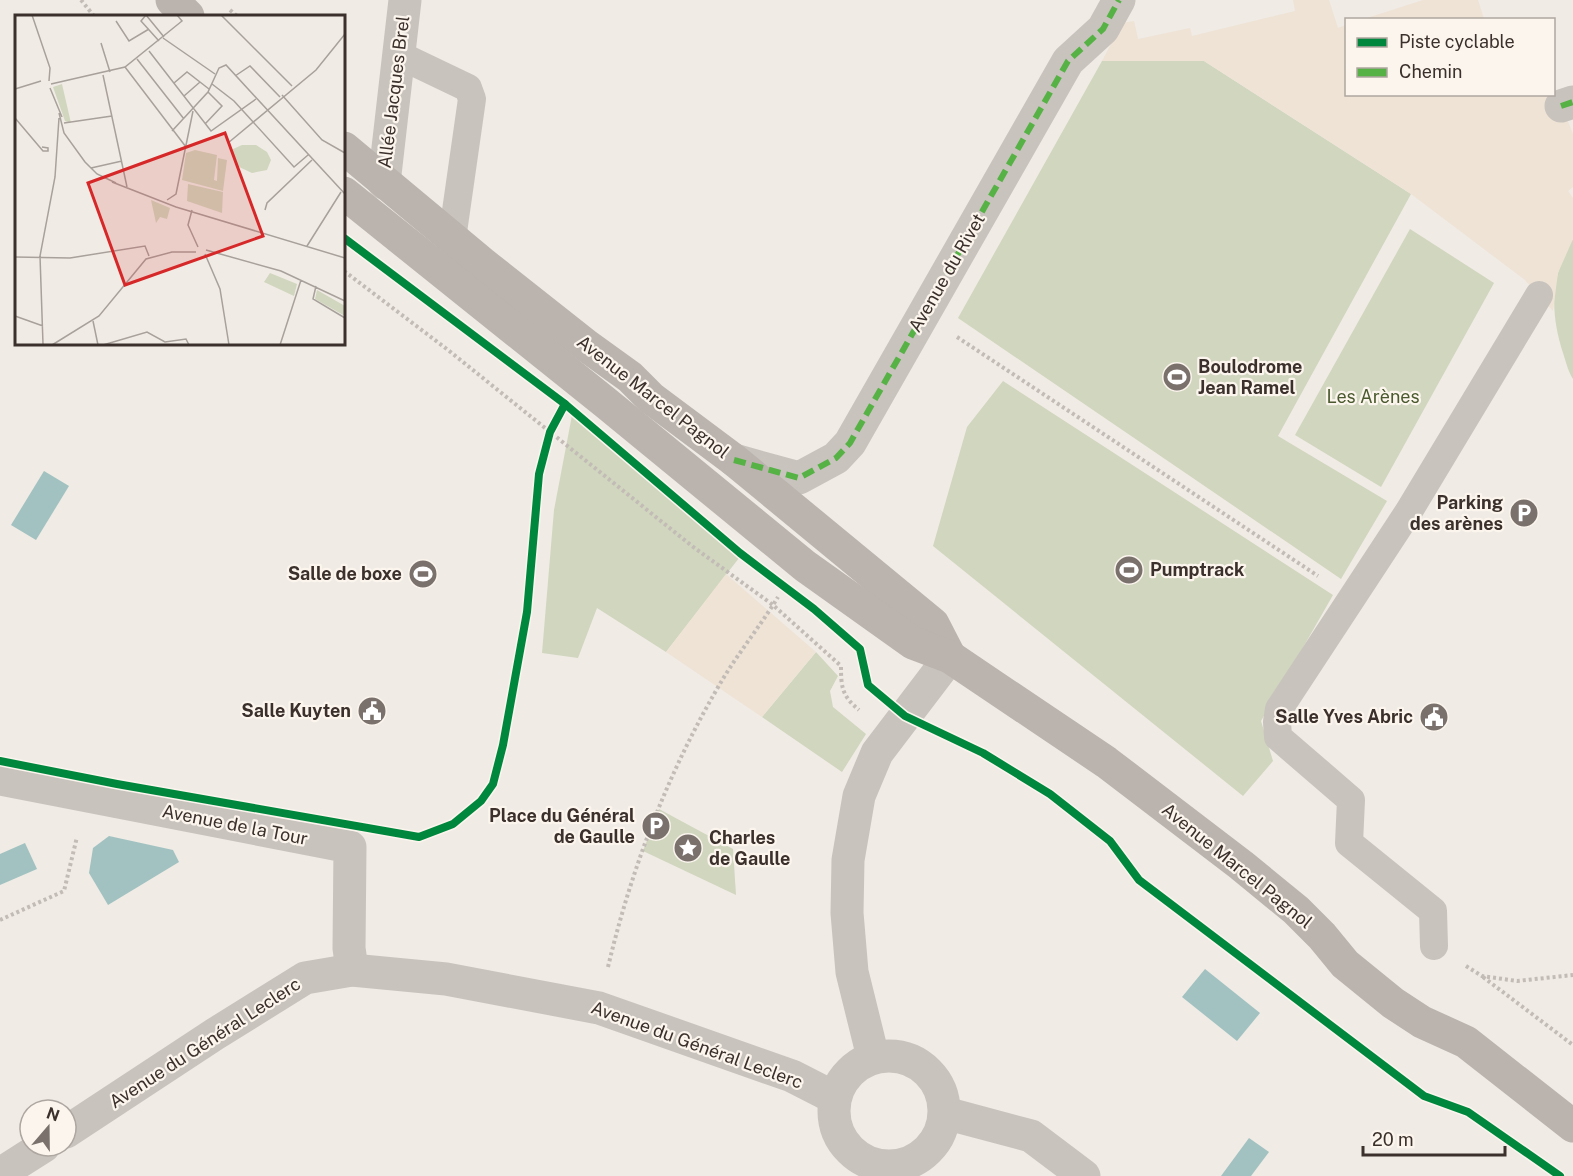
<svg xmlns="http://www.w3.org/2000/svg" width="1573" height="1176" viewBox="0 0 1573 1176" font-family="'Public Sans',sans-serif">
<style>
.green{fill:#d1d6bf}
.plaza{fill:#eee3d5}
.water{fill:#a1c2c1}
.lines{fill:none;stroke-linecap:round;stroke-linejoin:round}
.path{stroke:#c2bbb6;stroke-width:4;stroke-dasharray:3 3;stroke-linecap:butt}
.service{stroke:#c9c3be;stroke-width:28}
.minor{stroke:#c9c3be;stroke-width:33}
.secondary{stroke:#bab3ae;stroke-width:33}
.quiet{stroke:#57b246;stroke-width:6;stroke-dasharray:12 6;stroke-linecap:butt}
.cycleway-casing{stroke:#fbf5ee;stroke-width:11}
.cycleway{stroke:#00873e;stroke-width:8}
.labels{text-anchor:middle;stroke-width:4.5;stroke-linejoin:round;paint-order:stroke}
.street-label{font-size:18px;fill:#3b302b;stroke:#fbf5ee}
.poi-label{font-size:18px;font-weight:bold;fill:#3b302b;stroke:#fbf5ee;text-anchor:end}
.park-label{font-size:18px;fill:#4a5a2e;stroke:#fbf5ee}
.inset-road{fill:none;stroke:#a8a09b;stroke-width:1.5}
.view{fill:#d62828;fill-opacity:0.15;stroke:#d62828;stroke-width:3}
.inset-edge{fill:none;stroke:#3b302b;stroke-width:3}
</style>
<rect width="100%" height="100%" fill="#f0ebe5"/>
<g class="green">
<polygon points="1102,61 1204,61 1411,194 1278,436 1387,501 1341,579 958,318"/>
<polygon points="1410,229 1494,283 1381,487 1295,435"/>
<path d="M 1573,239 L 1573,379 C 1568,371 1566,362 1563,353 C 1550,312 1550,276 1573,239 Z"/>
<polygon points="1003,381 1333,595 1261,721 1273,761 1243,796 933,546 967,427"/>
<polygon points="573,410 739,558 666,652 597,608 578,658 542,653 554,510"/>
<polygon points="816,652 838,676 830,691 833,707 866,734 842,772 762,717"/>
<polygon points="659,809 733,849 736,895 643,851"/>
</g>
<g class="plaza">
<polygon points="1293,0 1329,0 1338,28 1346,25 1346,94 1554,94 1554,86 1573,134 1573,187 1568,191 1573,198 1573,239 1558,273 1553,311 1525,280 1411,194 1204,61 1102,61 1122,23 1134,21 1138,39 1190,28 1192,36 1295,11"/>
<polygon points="1423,0 1478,0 1484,19 1364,19"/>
<polygon points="726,574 816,652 762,717 666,652"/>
</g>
<g class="water">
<polygon points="44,471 69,486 36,540 11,525"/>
<polygon points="109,836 173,850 179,862 108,905 89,873 93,848"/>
<polygon points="25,843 37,869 0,885 0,854"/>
<polygon points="1205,969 1260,1013 1237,1041 1182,997"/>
<polygon points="1249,1138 1269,1152 1251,1176 1221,1176"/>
</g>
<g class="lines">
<g class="path">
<polyline points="81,0 94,16"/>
<polyline points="230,10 237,16"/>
<path d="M 344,271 L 448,350 L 692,546 L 773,605 L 841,666 C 841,687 842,696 859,710"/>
<polyline points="957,337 1318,576"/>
<polyline points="0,920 64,891 77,837"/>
<polyline points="1466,966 1482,976 1517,981 1573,975"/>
<path d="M 608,967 C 631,870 667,775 717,689 C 735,657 759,628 778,597"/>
<polyline points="1483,977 1573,1045"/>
</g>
<g class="service">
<polyline points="399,55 468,88 472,99 452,239"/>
<polyline points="1434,946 1433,911 1349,843 1351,800 1278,737 1277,722 1279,709 1409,511 1539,295"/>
</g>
<g class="minor">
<polyline points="1561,106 1573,102"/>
<polyline points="384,183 405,0"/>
<polyline points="734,460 799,478 836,458 850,443 1068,61 1103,29 1119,0"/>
<polyline points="0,779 350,847 349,948 352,970"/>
<circle cx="889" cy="1111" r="55"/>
<polyline points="873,1057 852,972 847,913 848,860 859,796 877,753 950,657"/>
<polyline points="945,1113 1031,1136 1084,1176"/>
<polyline points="66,1132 215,1034 305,978 352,970 446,979 599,1008 792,1076 835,1098"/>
<polyline points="0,1174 44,1146"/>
</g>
<g class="secondary">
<polyline points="172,0 188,16"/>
<polyline points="344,148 482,263 587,346 630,377 651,398 734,460 933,624 950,657"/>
<polyline points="344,193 606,403 805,566 913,643 950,657 1106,762 1241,865 1296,910 1322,936 1345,964 1393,1003 1422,1022 1466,1042 1573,1126"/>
</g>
<g class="quiet">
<polyline points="1561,106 1573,102"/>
<polyline points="734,460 799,478 836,458 850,443 1068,61 1103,29 1119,0"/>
</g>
<g class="cycleway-casing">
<g id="cycleway">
<polyline points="344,238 565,404 740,553 814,609 860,649 868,685 905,716 983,753 1050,794 1110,841 1139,880 1424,1096 1468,1112 1560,1176"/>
<polyline points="0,761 117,784 419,837 453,824 481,801 493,784 503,745 527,612 539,474 550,432 565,404"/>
</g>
</g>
<use href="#cycleway" class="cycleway"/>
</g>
<defs>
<g id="stadium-disc" transform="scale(1.5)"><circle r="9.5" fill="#7a716c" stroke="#fbf5ee"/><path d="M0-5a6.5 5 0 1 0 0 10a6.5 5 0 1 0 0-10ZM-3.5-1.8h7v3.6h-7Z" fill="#fff"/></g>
<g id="parking-disc" transform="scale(1.5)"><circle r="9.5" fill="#7a716c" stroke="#fbf5ee"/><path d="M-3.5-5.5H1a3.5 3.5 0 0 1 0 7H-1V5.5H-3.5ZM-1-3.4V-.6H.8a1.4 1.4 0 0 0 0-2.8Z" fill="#fff"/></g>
<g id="civic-disc" transform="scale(1.5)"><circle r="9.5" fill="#7a716c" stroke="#fbf5ee"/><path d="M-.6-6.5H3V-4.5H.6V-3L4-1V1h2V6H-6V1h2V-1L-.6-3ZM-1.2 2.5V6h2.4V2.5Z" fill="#fff"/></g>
<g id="sight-disc" transform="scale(1.5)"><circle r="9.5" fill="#7a716c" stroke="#fbf5ee"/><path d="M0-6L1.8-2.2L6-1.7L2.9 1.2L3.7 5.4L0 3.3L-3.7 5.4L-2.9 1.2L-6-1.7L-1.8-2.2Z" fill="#fff"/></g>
</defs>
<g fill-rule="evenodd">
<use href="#stadium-disc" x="1177" y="377"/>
<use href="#parking-disc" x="1524" y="513"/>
<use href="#stadium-disc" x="1129" y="570"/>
<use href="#stadium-disc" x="423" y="574"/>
<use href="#civic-disc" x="372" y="711"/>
<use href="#civic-disc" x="1434" y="717"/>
<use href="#parking-disc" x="656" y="826"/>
<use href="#sight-disc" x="688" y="848"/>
</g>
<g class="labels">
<g class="street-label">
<text transform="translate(394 92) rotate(-83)" y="6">Allée Jacques Brel</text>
<text transform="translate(947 273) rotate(-60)" y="6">Avenue du Rivet</text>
<text transform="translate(653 397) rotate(38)" y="6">Avenue Marcel Pagnol</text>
<text transform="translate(235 825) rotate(11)" y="6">Avenue de la Tour</text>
<text transform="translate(1237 866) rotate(39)" y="6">Avenue Marcel Pagnol</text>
<text transform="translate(205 1043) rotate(-33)" y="6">Avenue du Général Leclerc</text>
<text transform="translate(697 1045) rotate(20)" y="6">Avenue du Général Leclerc</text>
</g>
<g class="poi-label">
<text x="1198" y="373" text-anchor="start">Boulodrome<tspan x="1198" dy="21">Jean Ramel</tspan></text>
<text x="1503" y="509">Parking<tspan x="1503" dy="21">des arènes</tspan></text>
<text x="1150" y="576" text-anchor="start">Pumptrack</text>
<text x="402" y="580">Salle de boxe</text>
<text x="351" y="717">Salle Kuyten</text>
<text x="1413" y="723">Salle Yves Abric</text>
<text x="635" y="822">Place du Général<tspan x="635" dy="21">de Gaulle</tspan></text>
<text x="709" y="844" text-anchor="start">Charles<tspan x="709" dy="21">de Gaulle</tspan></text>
</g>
<g class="park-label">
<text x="1373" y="403">Les Arènes</text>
</g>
</g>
<g transform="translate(15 15)">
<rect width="330" height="330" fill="#f0ebe5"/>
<path d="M 47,69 L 56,108 L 50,106 L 38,72 ZM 227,130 L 241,130 L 252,137 L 256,145 L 252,155 L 237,158 L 222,151 L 216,135 ZM 180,135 L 202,140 L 199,165 L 202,166 L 203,143 L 212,145 L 208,176 L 167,165 L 171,138 ZM 173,169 L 208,177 L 207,198 L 172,186 ZM 136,185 L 155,193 L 152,204 L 145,202 L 141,208 ZM 255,258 L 282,269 L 279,281 L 249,267 ZM 302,275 L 330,291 L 330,301 L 300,284 Z" fill="#d1d6bf"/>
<path class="inset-road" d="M 17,0 L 35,53 L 34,66M 131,0 L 126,6 L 144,26M 131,0 L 149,22M 206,0 L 277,71M 101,6 L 114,26 L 134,14M 148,23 L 200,59M 86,28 L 95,57M 134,36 L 196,116 L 241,84M 122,44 L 169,104M 110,52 L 171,132M 88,60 L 112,172M 220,61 L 235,51 L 265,82M 159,68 L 172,57 L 194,74M 36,69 L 110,52 L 167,6 L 162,0M 197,69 L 219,86 L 279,152 L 293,140M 35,73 L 47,102M 0,74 L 26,66M 267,80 L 307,125 L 330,138M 169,81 L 185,67M 44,98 L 49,118 L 70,147 L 82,159 L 101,168M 0,103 L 28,136 L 33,136 L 33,133 L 27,132M 49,108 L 97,101M 190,109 L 207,91 L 193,77M 157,116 L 193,77 L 204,53 L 211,50 L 330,179M 213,128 L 301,55 L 330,19M 76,153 L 107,146M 97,167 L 161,192 L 330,243M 152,185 L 161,179 L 178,96M 177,195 L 173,210 L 183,232M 250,195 L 252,188 L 297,145M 292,231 L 326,177M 191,235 L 266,256 L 330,286M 190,239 L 205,274 L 214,330M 0,242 L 55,243 L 130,231 L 134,241M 301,271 L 298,284 L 330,303M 0,301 L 28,311M 78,306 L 83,330M 28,329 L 25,241 L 40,162 L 44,103M 37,330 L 84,301 L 131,244 L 157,237 L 181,237M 88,330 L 132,317 L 150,327 L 171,324 L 174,330M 265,330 L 286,265"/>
<path class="view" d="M 210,118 L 248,221 L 110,270 L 73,168 Z"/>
<rect width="330" height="330" class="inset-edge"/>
</g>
<rect x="1345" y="18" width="210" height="78" fill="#fbf5ee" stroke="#aea6a0" stroke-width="1.5"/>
<rect x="1357" y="38" width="30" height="9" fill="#00873e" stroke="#aea6a0" stroke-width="1.5"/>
<text x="1399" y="48" font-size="18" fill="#3b302b">Piste cyclable</text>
<rect x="1357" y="68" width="30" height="9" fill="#57b246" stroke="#aea6a0" stroke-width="1.5"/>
<text x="1399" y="78" font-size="18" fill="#3b302b">Chemin</text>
<g transform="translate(48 1128) rotate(20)"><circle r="28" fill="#fbf5ee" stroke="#aea6a0" stroke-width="1.5"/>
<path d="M0-4.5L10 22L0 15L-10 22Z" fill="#7a716c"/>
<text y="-9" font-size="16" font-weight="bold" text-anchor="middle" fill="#3b302b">N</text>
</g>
<path d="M1363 1146v9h142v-9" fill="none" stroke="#3b302b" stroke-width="3"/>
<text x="1372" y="1146" font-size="18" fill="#3b302b" stroke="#fbf5ee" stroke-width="4.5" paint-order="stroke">20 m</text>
</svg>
